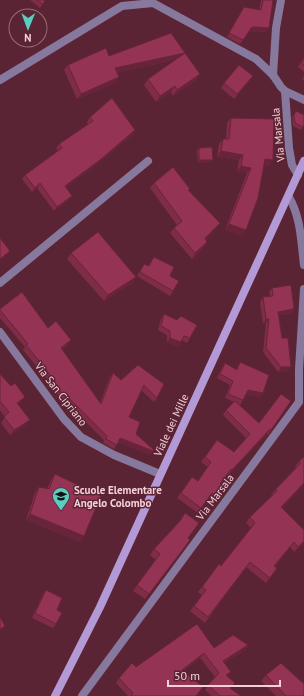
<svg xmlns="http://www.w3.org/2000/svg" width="304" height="696" viewBox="0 0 304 696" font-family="'PT Sans',sans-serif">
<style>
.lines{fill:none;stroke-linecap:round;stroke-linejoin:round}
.street{stroke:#87789e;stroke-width:8}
.secondary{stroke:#b39ad6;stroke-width:8}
.wall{fill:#7f2c47}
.shaded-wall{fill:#68243a}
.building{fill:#943353;stroke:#68243a}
.labels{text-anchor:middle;stroke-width:3;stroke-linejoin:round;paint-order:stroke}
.street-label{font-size:11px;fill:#f4d0d8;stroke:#5b2435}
.poi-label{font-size:11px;font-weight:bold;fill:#f4d0d8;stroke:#5b2435;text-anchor:start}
</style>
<rect width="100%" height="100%" fill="#5b2435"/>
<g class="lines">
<g class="street">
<polyline points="273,75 276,28 281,0"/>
<polyline points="0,80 122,6 153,3 256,59 273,75 281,87 285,91 304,100"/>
<polyline points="285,91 289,148 292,165 298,175"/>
<path d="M 289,197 C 301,218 301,241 304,265"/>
<polyline points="0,283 148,161"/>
<polyline points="0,332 64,419 81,437 114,455 160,474"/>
<polyline points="82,696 299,402 299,369 304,289"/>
</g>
<polyline class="secondary" points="55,696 100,607 304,161"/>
</g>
<g class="wall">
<polygon points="30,0 45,0 40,8"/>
<polygon points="261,0 273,0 266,32 249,31 240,44 227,37 244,7 259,10"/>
<polygon points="185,53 200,74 196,80 173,96 171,92 156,102 144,85 148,79 176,60 117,72 119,77 115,83 77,99 64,70 68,65 109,56"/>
<polygon points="304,57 304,72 298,67"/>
<polygon points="304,76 304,80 302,79"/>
<polygon points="250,80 234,99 221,88 224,83"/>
<polygon points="296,111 303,127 301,130 293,126 292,117"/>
<polygon points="90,117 132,135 97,164 66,187 72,196 69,200 54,211 37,188 32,192 22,179 25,175 58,151 56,148 59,144 88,124 87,122"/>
<polygon points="231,118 273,160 269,166 264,165 242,236 225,230 247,173 237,171 239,160 217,157 219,144 223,139 226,139 227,123"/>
<polygon points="199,148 211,162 198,163 197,150"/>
<polygon points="154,183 190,189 189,191 216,229 206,239 204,247 192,259 170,233 174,228 177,225 150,188"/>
<polygon points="71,253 136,277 132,283 104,301 67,259"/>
<polygon points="154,257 170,276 173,291 170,296 137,276 144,264 148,266"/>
<polygon points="272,288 294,309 291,314 279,315 282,338 288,371 278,372 263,352 266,323 263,324 260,302 263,297 270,296 269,292"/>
<polygon points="0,309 48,328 68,344 62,349 100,403 110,377 113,373 121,380 138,365 157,398 154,402 141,390 129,417 136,434 150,455 118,442 114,449 103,443 104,440 62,398 61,399 48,382 49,381 23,350 25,347 0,318"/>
<polygon points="164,314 177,320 190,338 187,343 182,340 178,347 167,342 167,335 158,330 161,319"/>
<polygon points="240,362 263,393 260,397 246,394 240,405 238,404 259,423 291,401 268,435 267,434 228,475 227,474 220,484 223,486 213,501 209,498 198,513 177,498 192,477 198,481 208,467 201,462 217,440 234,452 246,438 223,415 226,410 234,402 225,398 230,385 217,378 222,367 225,363 236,369"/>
<polygon points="0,374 21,402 18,405 26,425 10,435 1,423 5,417 0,410"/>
<polygon points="304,457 304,485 282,508 304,543 294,552 290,547 275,566 273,574 266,583 246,567 205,623 190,611 202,595 198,592 202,587 221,566 251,528 246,523 250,517 272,496 271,495 275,490 296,468 295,467 299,461"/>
<polygon points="55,474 84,536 80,542 26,520 35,493 39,487 47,489 51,480"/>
<polygon points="188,538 186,546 145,599 133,591 156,560 150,555 154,549"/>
<polygon points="46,590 57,610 56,624 53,628 32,618 43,594"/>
<polygon points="248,645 245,650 224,663 231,689 241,696 212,696 205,690 215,677 200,658 183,671 203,687 196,696 128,696 116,683 119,678 136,667 214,648"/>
<polygon points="266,675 304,696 276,696 261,681"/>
</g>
<g class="shaded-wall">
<polygon points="252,27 269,28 266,32 249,31"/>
<polygon points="185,53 181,59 111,74 115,68"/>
<polygon points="200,74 196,80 173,96 177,90"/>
<polygon points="119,77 115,83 77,99 81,94"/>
<polygon points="175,86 171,92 156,102 160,96"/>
<polygon points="135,130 132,135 97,164 62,190 65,186"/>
<polygon points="221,151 243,155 239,160 217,157"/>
<polygon points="265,159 273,160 269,166 262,164"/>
<polygon points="199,160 213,160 211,162 198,163"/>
<polygon points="241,166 251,168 247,173 237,171"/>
<polygon points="40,183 37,188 32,192 35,188"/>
<polygon points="72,196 69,200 54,211 57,207"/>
<polygon points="220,223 216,229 201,243 205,238"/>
<polygon points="229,224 246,230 242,236 225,230"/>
<polygon points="207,242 204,247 192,259 195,253"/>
<polygon points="10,251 7,255 0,261 0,259"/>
<polygon points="136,277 132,283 104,301 108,295"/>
<polygon points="294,309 291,314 275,316 278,312"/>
<polygon points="266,319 269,319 266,323 263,324"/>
<polygon points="170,338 181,342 178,347 167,342"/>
<polygon points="71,340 68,344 58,352 61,348"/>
<polygon points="281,367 291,367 288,371 278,372"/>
<polygon points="248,390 263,393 260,397 246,394"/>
<polygon points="25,397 21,402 13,409 17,403"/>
<polygon points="30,420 26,425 10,435 14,430"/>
<polygon points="270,429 267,434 228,475 232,470"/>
<polygon points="120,438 153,451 150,455 118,442"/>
<polygon points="304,483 304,485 278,512 281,507"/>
<polygon points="30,514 84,536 80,542 26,520"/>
<polygon points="304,541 304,543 294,552 298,547"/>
<polygon points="5,626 2,630 0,631 0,629"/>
<polygon points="248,645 245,650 220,666 223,661"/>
<polygon points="204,653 200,658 178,674 182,670"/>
</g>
<g class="building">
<polygon points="37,0 45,0 43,4"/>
<polygon points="263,0 273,0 269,28 252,27 243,40 229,33 244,7 261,10"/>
<polygon points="171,33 185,53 115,68 119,77 81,94 68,65 106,48 109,56"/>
<polygon points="185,53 200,74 177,90 175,86 160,96 148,79"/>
<polygon points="304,58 304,65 301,63"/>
<polygon points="239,65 253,76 237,94 224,83"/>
<polygon points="112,98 135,130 100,160 65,186 72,196 57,207 40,183 35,188 25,175 62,148 59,144 93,121 90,117"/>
<polygon points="296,111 304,115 304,124 303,127 295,123 294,115"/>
<polygon points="231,118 274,119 273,160 265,159 258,198 246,230 229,224 251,168 241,166 243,155 221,151 223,139 229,139"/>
<polygon points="212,147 213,160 199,160 199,148"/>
<polygon points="173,167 190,189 188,190 220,223 205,238 207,242 195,253 174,228 182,221 154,183"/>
<polygon points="98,232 136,277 108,295 71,253"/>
<polygon points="0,238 10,251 0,259"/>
<polygon points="154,257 174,267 170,276 179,281 173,291 140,272 144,264 149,266"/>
<polygon points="291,285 294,309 278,312 282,338 288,338 291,367 281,367 266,348 269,319 266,319 263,297 273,296 272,288"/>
<polygon points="22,292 48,328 56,321 71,340 61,348 101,404 113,373 121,380 138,365 164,384 157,398 144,385 129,417 140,422 136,434 154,450 153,451 120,438 117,445 106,439 107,436 65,394 63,395 51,378 52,377 26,345 28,344 0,310 0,309"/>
<polygon points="164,314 177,320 181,316 197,325 190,338 184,336 181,342 170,338 170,331 161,326"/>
<polygon points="240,362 269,375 263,393 248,390 243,400 228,394 233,381 220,374 225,363 237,370"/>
<polygon points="0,374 11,386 15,383 25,397 17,403 30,420 14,430 4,417 9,412 0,401"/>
<polygon points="281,394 291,401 271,430 270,429 232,470 231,469 220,484 223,486 217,496 212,493 201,508 181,493 192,477 198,481 211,462 205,457 217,440 234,452 250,434 226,410 235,401 259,423"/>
<polygon points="304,457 304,483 281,507 304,530 304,541 298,547 294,542 274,566 277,568 270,578 250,562 208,617 194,606 206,590 202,587 219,564 221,566 255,523 250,517 277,491 275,490 301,463 299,461"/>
<polygon points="55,474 101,496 84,536 30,514 39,487 49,489"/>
<polygon points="185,513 199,523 188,538 190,540 149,594 137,585 160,554 154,549 180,521"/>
<polygon points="46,590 62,598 57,610 62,613 56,624 35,613"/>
<polygon points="0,617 5,626 0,629"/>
<polygon points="197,624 214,648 233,635 248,645 223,661 231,672 226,675 235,683 230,688 241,696 220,696 208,685 219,673 204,653 182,670 203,687 196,696 131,696 133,693 119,678 132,663 136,667"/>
<polygon points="281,663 304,684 304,696 286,696 266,675"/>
</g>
<defs>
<g id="school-pin" transform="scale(0.9)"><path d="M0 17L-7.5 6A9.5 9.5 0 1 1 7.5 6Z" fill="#59cebe" stroke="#5b2435"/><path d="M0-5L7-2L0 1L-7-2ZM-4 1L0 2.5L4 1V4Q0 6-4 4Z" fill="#111"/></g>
</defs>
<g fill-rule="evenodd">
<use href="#school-pin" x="61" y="496"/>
</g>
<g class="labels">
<g class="street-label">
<text transform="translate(278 135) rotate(-96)" y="4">Via Marsala</text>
<text transform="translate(61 394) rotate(52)" y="4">Via San Cipriano</text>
<text transform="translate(171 425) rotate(-65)" y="4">Viale dei Mille</text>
<text transform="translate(215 497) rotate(-53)" y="4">Via Marsala</text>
</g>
<g class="poi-label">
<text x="74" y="494">Scuole Elementare<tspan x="74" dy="13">Angelo Colombo</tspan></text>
</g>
</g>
<g transform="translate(28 28) rotate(181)"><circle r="19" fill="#5b2435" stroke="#986976"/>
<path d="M0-3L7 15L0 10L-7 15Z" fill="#59cebe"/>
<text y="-6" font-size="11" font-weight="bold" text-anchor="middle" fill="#f4d0d8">N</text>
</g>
<path d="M168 680v6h112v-6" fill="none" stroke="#f4d0d8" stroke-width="2"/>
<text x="174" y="680" font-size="12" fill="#f4d0d8" stroke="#5b2435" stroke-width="3" paint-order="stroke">50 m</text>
</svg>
